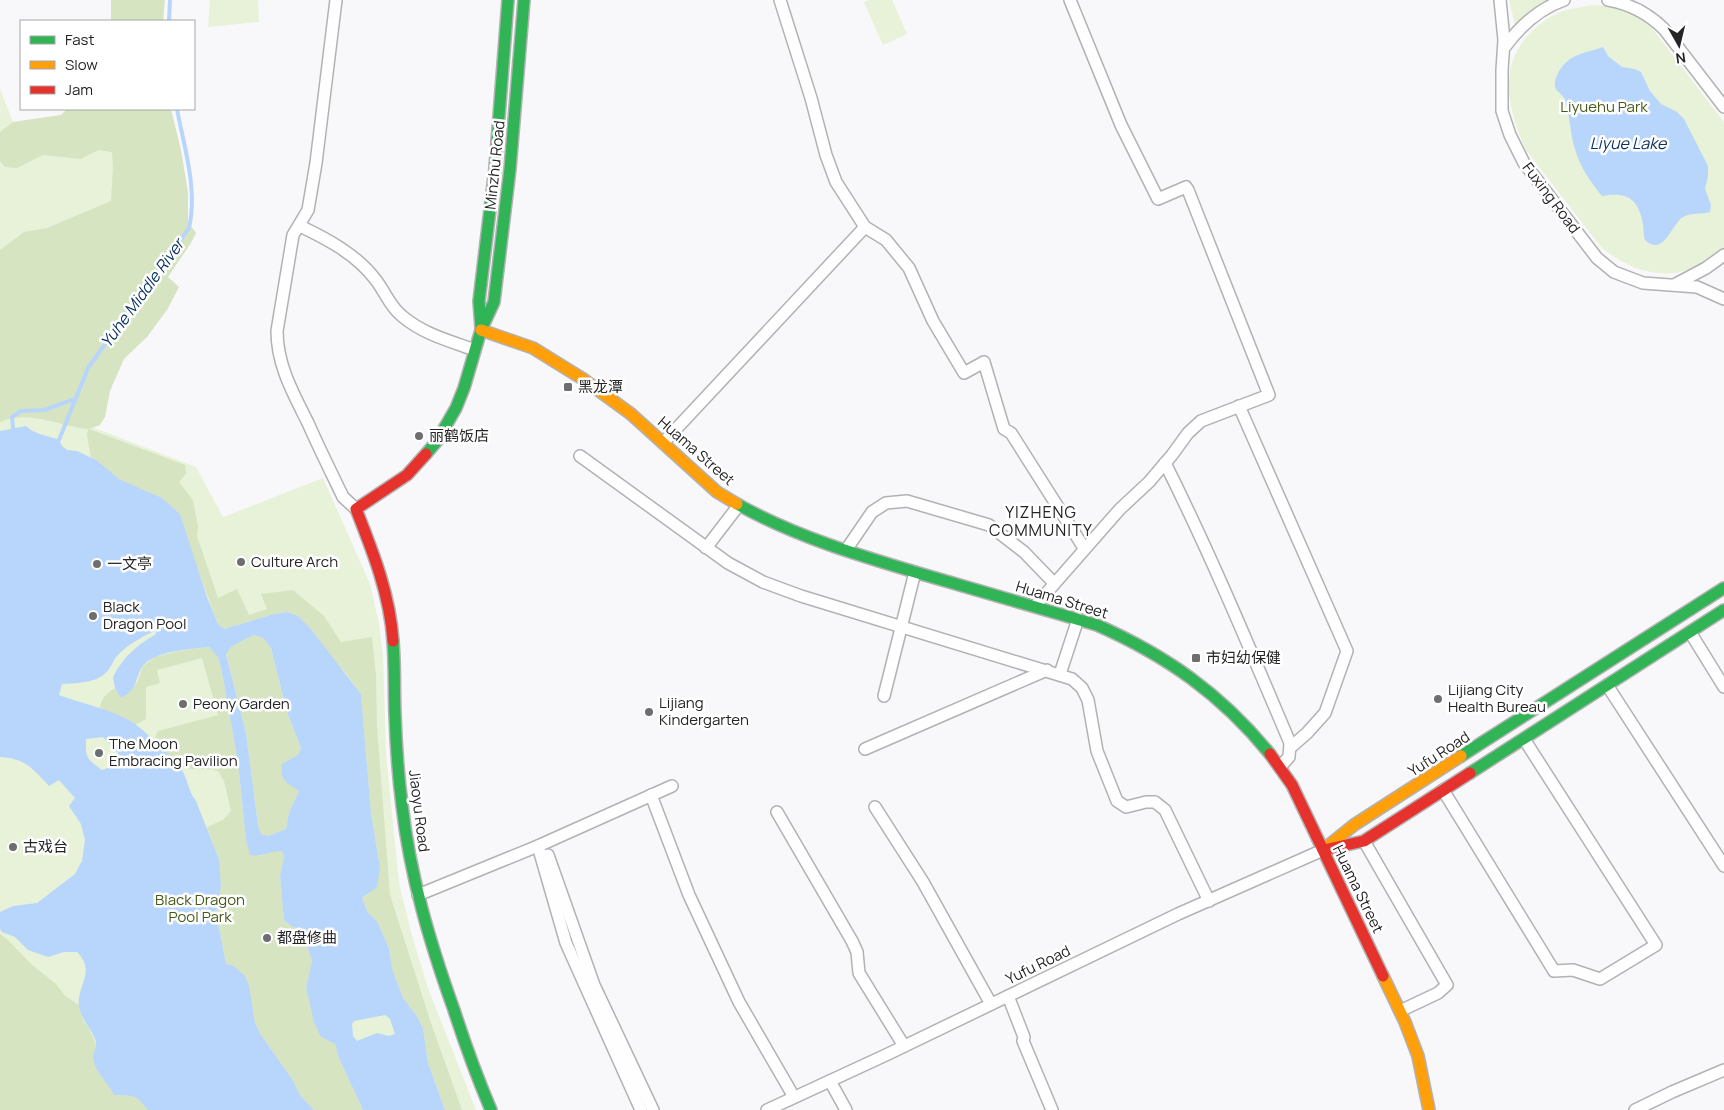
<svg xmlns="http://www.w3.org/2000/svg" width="1724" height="1110" viewBox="0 0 1724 1110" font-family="Manrope,'Noto Sans SC',sans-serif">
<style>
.green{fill:#e7f2d8}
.forest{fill:#d7e4c2}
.water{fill:#b8d5fc;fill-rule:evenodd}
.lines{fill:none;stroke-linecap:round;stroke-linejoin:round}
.stream{stroke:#b8d5fc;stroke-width:4}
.street-casing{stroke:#b2b2b4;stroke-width:14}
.fast-casing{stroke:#b2b2b4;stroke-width:14}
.slow-casing{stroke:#b2b2b4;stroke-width:14}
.jam-casing{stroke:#b2b2b4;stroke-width:14}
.street{stroke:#fefefe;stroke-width:11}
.fast{stroke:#30b455;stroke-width:11}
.slow{stroke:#ff9f0a;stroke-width:11}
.jam{stroke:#e5322d;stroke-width:11}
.poi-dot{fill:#6e6e71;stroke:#fff;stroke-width:2}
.labels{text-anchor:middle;stroke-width:5;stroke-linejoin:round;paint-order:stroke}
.park-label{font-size:15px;fill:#465b18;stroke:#fff}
.street-label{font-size:15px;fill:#242426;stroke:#fff}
.poi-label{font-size:15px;fill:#242426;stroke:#fff;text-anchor:start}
.water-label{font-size:16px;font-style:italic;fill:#093363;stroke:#fff}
.neighbourhood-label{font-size:16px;letter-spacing:1px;fill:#242426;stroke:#fff}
</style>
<rect width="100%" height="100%" fill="#f8f8fb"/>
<g class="green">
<polygon points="210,0 258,0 259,22 208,27"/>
<polygon points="869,0 892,0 907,34 883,45 864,2"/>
<polygon points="1509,0 1550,0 1515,25"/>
<path d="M 1593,5 C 1616,6 1634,12 1651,27 L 1724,122 L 1724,248 C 1686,285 1639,279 1601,247 L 1526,150 C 1516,127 1505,98 1510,72 C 1514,45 1538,20 1563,11 C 1573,8 1583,7 1593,5 Z"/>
<polygon points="0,89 13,122 61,115 67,109 144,109 61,415 196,467 223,517 323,478 370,584 379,624 383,656 386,754 399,883 412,936 428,988 476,1110 0,1110"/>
</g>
<g class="forest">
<polygon points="111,0 165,0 163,21 111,21"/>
<path d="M 67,109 L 171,109 L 181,150 L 188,192 L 188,222 L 196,233 L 191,243 L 168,277 L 179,287 L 167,310 L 147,337 L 124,359 L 110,391 L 105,417 L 100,425 L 89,429 L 185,465 L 186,474 L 179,482 L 193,500 L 198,526 L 197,536 L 218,598 L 237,589 L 249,615 L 267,609 L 261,594 L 293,590 L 324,616 L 341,642 L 372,637 L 376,676 L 377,727 L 390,895 L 432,1026 L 462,1110 L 445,1110 L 428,1063 L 423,1028 L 416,1015 L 403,998 L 392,968 L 389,948 L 377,921 L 368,913 L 362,898 L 370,893 L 380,868 L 371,813 L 361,694 L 345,672 L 287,612 L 274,614 L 224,629 L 218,624 L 194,559 L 141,489 L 119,479 L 91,458 L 87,435 L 88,429 C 59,426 29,409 0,422 L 0,250 L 24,232 L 47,228 L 111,201 L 113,167 L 112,152 L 98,150 L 81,159 L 43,155 L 17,168 L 5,167 L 0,161 L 0,132 L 13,122 L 61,115 Z"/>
<polygon points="254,635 263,638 271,648 287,712 301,748 298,755 299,791 289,813 286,829 268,836 261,834 258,825 246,733 226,653 232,646"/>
<path d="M 209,647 L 218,657 L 222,672 L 238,762 L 246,840 L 260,856 L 273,851 L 282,851 L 284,857 L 280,876 L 284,920 L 291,926 L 302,930 L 312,961 L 306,987 L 321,1037 L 335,1044 L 339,1058 L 363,1110 L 314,1110 L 300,1095 L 292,1079 L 261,1035 L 255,1023 L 253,1010 L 234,966 L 226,964 L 216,913 L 219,899 L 219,859 L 207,827 L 223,820 L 231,811 L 224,781 L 218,771 C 207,768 201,770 191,769 C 176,768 164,751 153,742 L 158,731 L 218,715 L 202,658 L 157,670 L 160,683 L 146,687 L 146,719 L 135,725 L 100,708 C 101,699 107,692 115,688 L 121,697 L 137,683 L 143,666 L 155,657 L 179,651 Z"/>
<path d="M 0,934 L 8,940 L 31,964 L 56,984 L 65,996 L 79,1005 L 83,1020 L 88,1027 L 96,1044 L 93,1058 L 100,1074 L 109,1085 L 114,1095 C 135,1097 133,1092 148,1110 L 0,1110 Z"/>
</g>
<g class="water">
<path d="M 1603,47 L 1608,56 L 1622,67 L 1635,69 L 1641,72 L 1650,91 L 1661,104 L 1677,112 L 1684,119 L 1708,166 L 1708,176 L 1705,189 L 1711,205 L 1710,212 C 1701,215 1692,212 1683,217 C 1671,225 1664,257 1645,240 C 1643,234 1644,230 1643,224 C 1638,198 1627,192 1602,196 C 1590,181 1580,167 1575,149 C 1570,134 1570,115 1565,100 C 1561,90 1549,92 1558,73 C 1569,53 1584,54 1603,47 Z"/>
<path d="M 26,426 C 35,435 47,435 59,440 L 62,446 L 67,450 L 77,451 L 96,460 L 119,479 L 162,498 L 180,514 L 207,597 L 218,624 L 224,629 L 274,614 L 287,612 L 298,616 L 310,628 L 361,694 L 371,813 L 380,868 L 377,887 L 362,898 L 368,913 L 377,921 L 389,948 L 392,968 L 403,998 L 416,1015 L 423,1028 L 428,1063 L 445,1110 L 363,1110 L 339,1058 L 335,1044 L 321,1037 L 314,1022 L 306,987 L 312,961 L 302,930 L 291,926 L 284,920 L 280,876 L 284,857 L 282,851 C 269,851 264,857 250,855 L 246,840 L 238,762 L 222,672 L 218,657 L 209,647 C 192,649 152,651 142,667 C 134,681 138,689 121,698 L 115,688 L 113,677 C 123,657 137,645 156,634 L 156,630 C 142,637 128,644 117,656 C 114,659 112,665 109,669 C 100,683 78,683 62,684 L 59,695 C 83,704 110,709 132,722 C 143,729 168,754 178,764 C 188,776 187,790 196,801 L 219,859 L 221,885 L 216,913 L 226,964 L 234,966 L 245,976 L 249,986 L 255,1023 L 261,1035 L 292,1079 L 300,1095 L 314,1110 L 148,1110 C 133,1092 135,1097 114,1095 C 108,1083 94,1071 93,1057 C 93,1052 97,1047 96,1042 C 92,1029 82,1021 79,1007 C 76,986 97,972 77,952 L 64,952 L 48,957 L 28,950 L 15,937 L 2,932 L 0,929 L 0,912 L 13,906 L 37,903 L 75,874 L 82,861 L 85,840 L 81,824 L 69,806 L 75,798 L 59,780 L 49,786 C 33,769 25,758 0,757 L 0,431 ZM 98,558 L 101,559 L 103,565 L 102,568 L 96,569 L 93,567 L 92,561 ZM 254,635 L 263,638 L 271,648 L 287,712 L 301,748 L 298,755 L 282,764 C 280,781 286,782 299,791 L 289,813 L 286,829 L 268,836 L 261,834 L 258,825 L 246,733 L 226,654 L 232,646 ZM 103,737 L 118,753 L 113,766 L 102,770 C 87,759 85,758 86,739 ZM 385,1015 L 390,1019 L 395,1034 L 389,1036 L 377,1033 L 357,1041 L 353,1036 L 352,1024 L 354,1021 Z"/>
</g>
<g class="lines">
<g class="stream">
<polyline points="169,21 170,0"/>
<polyline points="13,428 12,417 21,411 44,410 75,399"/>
<path d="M 59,440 L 88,368 L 189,228 C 198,189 184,147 177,109"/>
</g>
<g class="street-casing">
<g id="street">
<path d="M 336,0 L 316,163 L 308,210 L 293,235 L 277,331 C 277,365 293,393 308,423 C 319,448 331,472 343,497 L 356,509"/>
<polyline points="780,0 811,98 826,155 836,182 865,227 886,240 909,268 933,321 964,373 984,362 1004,429 1011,433 1084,548"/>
<polyline points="1500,0 1504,40 1502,70 1502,111 1510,135 1524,163 1597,258 1614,272 1643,283 1697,287 1724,299"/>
<path d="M 1608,0 C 1631,4 1648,13 1664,29 L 1724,107"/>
<path d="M 1504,48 C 1520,26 1538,9 1564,0"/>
<path d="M 300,226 C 327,239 356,254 375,279 C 385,291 389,306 402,316 C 423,334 450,341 475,350"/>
<polyline points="1674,285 1706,268 1724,255"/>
<polyline points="1239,406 1347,651 1325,713 1307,733 1291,747"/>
<polyline points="663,443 865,227"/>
<polyline points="580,456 728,563 763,582 801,596 1072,679 1082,688 1088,700 1097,751 1117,801 1126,807 1146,802 1155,802 1165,810 1209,901"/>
<path d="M 1165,463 C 1211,555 1250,649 1290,743 L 1289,757 L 1280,767"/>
<polyline points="706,548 739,505"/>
<polyline points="846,550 872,512 886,503 907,501 989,525 1024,552 1054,583"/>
<polyline points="1035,606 1120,509 1149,482 1172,455 1188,433 1201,421 1269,395 1188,190 1186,187 1158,199 1121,125 1070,0"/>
<polyline points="1690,632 1724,687"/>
<polyline points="1060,674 1078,619"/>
<polyline points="1607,685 1724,866"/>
<polyline points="884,696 915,572"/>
<polyline points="865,749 1047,670"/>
<polyline points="1443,790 1554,971 1573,970 1600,979 1656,945 1524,739"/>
<polyline points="651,795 689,895 739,1002 794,1097"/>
<polyline points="875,807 923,882 991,1004"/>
<polyline points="777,812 852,941 857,952 859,973 904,1046"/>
<polyline points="1364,841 1447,985 1438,993 1400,1011"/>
<polyline points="538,846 566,943 641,1110"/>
<polyline points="548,855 594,985 653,1110"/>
<polyline points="418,895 538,846 672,786"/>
<polyline points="1008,996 1024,1037 1023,1041 1052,1110"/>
<polyline points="830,1081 846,1110"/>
<polyline points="767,1110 888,1054 1178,914 1323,850"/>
<polyline points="1635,1110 1672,1092 1724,1070"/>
</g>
</g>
<g class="fast-casing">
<g id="fast">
<polyline points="481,328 479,301 495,168 508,0"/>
<polyline points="426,454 437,441 456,408 464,388 481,330 494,302 510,169 524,0"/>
<path d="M 737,504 C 796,537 861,556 925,575 C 983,592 1040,608 1097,625 C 1167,656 1221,694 1270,754"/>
<path d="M 393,641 C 395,665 394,690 395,714 C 396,744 398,774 402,805 C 410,876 430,943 454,1010 C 465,1044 477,1077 491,1110"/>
<polyline points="1461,756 1724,588"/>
<polyline points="1470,773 1724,610"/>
</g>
</g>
<g class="slow-casing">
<g id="slow">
<polyline points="481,330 533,348 583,379 631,414 717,492 737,504"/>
<polyline points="1323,850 1354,825 1461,756"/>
<polyline points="1383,976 1405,1022 1418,1056 1429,1110"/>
</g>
</g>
<g class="jam-casing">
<g id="jam">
<path d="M 393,641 C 390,595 373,552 356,509 L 407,475 L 426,454"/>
<polyline points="1270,754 1292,785 1383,976"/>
<polyline points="1328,849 1364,841 1470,773"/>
</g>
</g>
<use href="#street" class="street"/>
<use href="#fast" class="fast"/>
<use href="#slow" class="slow"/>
<use href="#jam" class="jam"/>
</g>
<g class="poi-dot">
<rect x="563" y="382" width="10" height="10" rx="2.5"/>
<circle cx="419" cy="436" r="5"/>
<circle cx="241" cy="562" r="5"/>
<circle cx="97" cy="564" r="5"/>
<circle cx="93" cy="616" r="5"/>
<rect x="1191" y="653" width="10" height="10" rx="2.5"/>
<circle cx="1438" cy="699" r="5"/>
<circle cx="183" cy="704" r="5"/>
<circle cx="649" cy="712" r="5"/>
<circle cx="99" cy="753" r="5"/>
<circle cx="13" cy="847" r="5"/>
<circle cx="267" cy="938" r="5"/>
</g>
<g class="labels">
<g class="park-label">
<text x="1604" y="112">Liyuehu Park</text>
<text x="200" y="905">Black Dragon<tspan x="200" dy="17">Pool Park</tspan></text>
</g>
<g class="street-label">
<text transform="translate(495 165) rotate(-84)" y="5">Minzhu Road</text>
<text transform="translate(1551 198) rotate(53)" y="5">Fuxing Road</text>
<text transform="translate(696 451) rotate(41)" y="5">Huama Street</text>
<text transform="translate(1062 600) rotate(17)" y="5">Huama Street</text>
<text transform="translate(1439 754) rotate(-33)" y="5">Yufu Road</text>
<text transform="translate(419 811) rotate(83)" y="5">Jiaoyu Road</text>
<text transform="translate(1358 889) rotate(64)" y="5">Huama Street</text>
<text transform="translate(1038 965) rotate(-26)" y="5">Yufu Road</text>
</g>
<g class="poi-label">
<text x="578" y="392">黑龙潭</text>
<text x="429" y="441">丽鹤饭店</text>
<text x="251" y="567">Culture Arch</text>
<text x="107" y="569">一文亭</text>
<text x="103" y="612">Black<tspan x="103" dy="17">Dragon Pool</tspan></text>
<text x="1206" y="663">市妇幼保健</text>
<text x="1448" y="695">Lijiang City<tspan x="1448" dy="17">Health Bureau</tspan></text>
<text x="659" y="708">Lijiang<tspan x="659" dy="17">Kindergarten</tspan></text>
<text x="193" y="709">Peony Garden</text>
<text x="109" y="749">The Moon<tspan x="109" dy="17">Embracing Pavilion</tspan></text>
<text x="23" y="852">古戏台</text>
<text x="277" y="943">都盘修曲</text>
</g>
<g class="water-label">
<text x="1628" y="149">Liyue Lake</text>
<text transform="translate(142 293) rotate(-54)" y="6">Yuhe Middle River</text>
</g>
<g class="neighbourhood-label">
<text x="1041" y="518">YIZHENG<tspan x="1041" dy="18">COMMUNITY</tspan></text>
</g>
</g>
<rect x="20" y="20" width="175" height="90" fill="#ffffff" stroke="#a7a7a8"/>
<rect x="30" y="36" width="25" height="8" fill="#30b455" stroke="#a7a7a8"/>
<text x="65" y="45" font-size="15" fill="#242426">Fast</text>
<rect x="30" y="61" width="25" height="8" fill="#ff9f0a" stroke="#a7a7a8"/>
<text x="65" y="70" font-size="15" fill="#242426">Slow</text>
<rect x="30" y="86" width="25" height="8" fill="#e5322d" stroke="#a7a7a8"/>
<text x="65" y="95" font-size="15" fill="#242426">Jam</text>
<g transform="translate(1679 45) rotate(172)" stroke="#ffffff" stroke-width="4" paint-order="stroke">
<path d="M0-4L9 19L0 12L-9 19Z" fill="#242426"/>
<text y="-8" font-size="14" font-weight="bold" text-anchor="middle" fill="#242426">N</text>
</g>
</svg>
